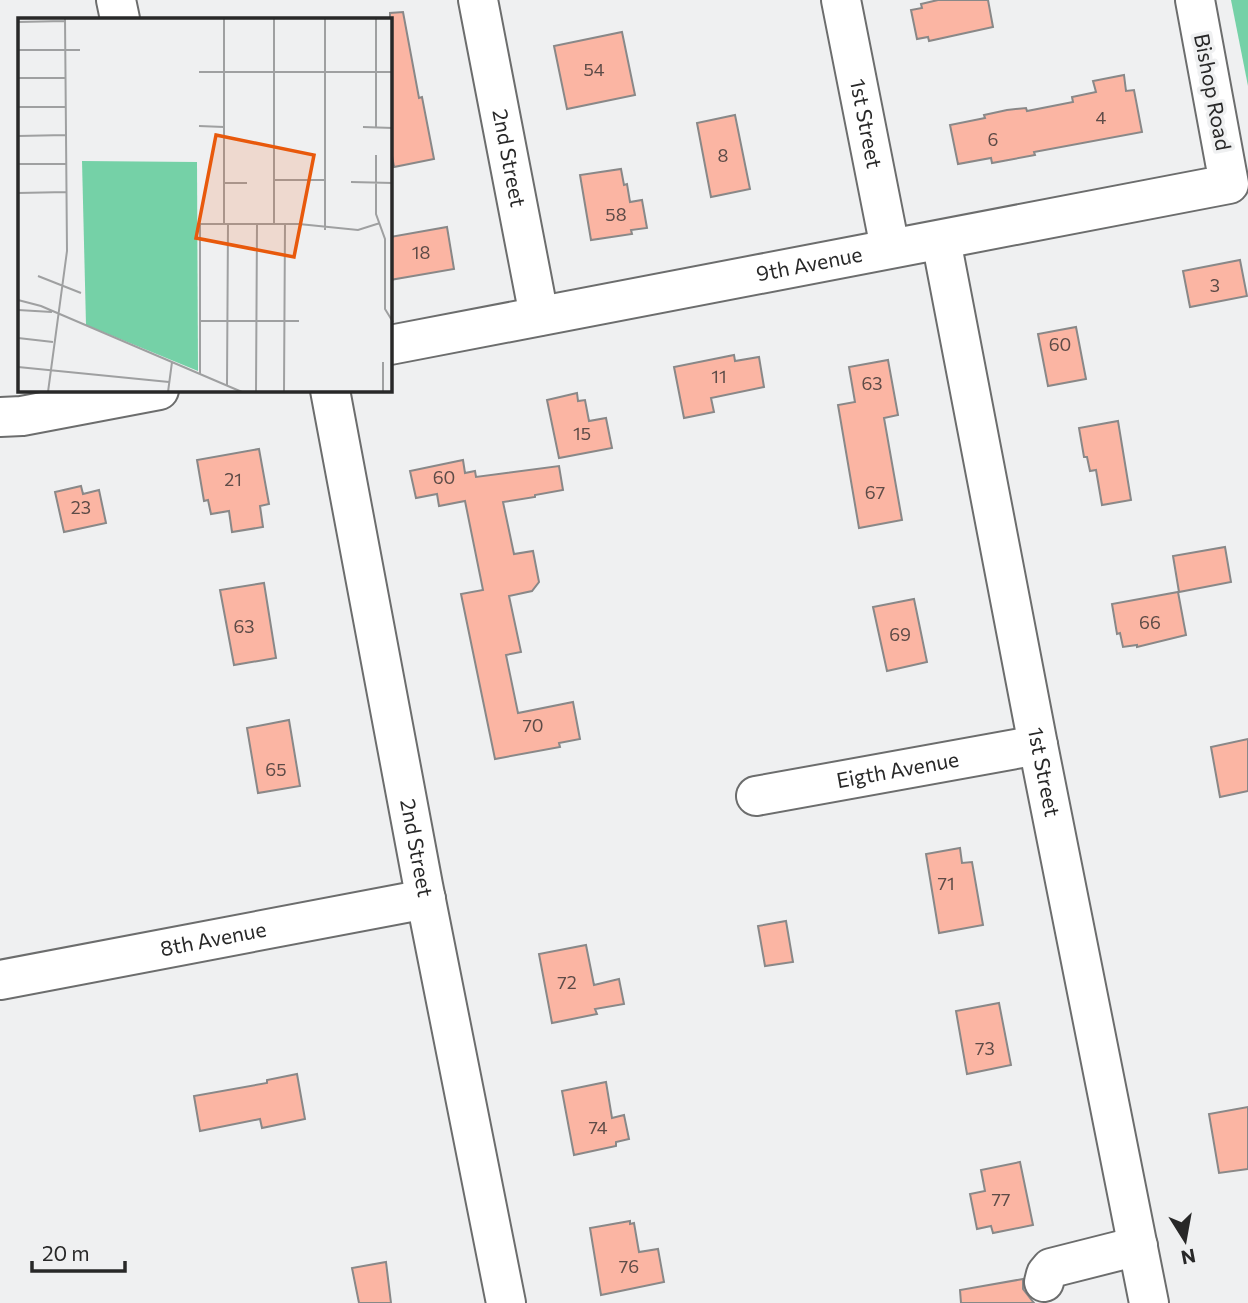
<svg xmlns="http://www.w3.org/2000/svg" width="1248" height="1303" viewBox="0 0 1248 1303" font-family="Commissioner,sans-serif">
<style>
.forest{fill:#75d1a7}
.building{fill:#fbb5a3;stroke:#898888;stroke-width:2}
.lines{fill:none;stroke-linecap:round;stroke-linejoin:round}
.minor-casing{stroke:#6c6d6d;stroke-width:42}
.minor{stroke:#fff;stroke-width:38}
.labels{text-anchor:middle;stroke-width:7;stroke-linejoin:round;paint-order:stroke}
.number-label{font-size:18px;fill:#5d4b47}
.street-label{font-size:21px;fill:#282828;stroke:#eff0f1}
.inset-road{fill:none;stroke:#9fa0a1;stroke-width:2}
.view{fill:#e8590c;fill-opacity:0.15;stroke:#e8590c;stroke-width:3.5}
.inset-edge{fill:none;stroke:#282828;stroke-width:3.5}
</style>
<rect width="100%" height="100%" fill="#eff0f1"/>
<polygon class="forest" points="1231,0 1248,0 1248,86"/>
<g class="building">
<polygon points="938,0 988,0 993,27 929,41 928,37 917,39 911,10 922,8 921,4"/>
<polygon points="403,12 419,98 422,97 434,159 394,167 390,145 390,13"/>
<polygon points="622,32 635,95 567,109 554,46"/>
<polygon points="1124,75 1126,91 1134,90 1142,132 1034,152 1035,155 992,163 991,158 958,164 950,125 985,118 984,115 1007,110 1026,108 1027,111 1073,102 1072,97 1096,92 1093,81"/>
<polygon points="735,115 750,189 711,197 697,123"/>
<polygon points="621,169 624,185 627,184 630,202 642,200 647,228 631,230 632,234 591,240 580,175"/>
<polygon points="447,227 454,269 390,280 390,237"/>
<polygon points="1240,260 1247,296 1190,307 1183,271"/>
<polygon points="1076,327 1086,379 1048,386 1038,334"/>
<polygon points="734,355 735,361 759,357 764,387 711,398 714,412 684,418 674,367"/>
<polygon points="888,360 898,415 884,418 902,520 859,528 838,405 855,402 849,367"/>
<polygon points="577,393 578,401 585,400 589,421 606,418 612,448 559,458 547,400"/>
<polygon points="1118,421 1131,500 1102,505 1096,470 1090,471 1087,457 1084,457 1079,428"/>
<polygon points="259,449 269,504 260,506 263,527 232,532 229,511 211,514 208,500 204,501 197,460"/>
<polygon points="463,460 465,473 475,471 476,477 559,466 563,490 535,495 535,497 503,502 514,554 533,551 539,582 532,591 509,596 521,652 506,655 518,713 573,702 580,739 559,743 560,747 495,759 461,594 483,590 465,501 439,506 437,494 416,498 410,471"/>
<polygon points="81,486 83,494 99,490 106,523 64,532 55,492"/>
<polygon points="1225,547 1231,582 1179,592 1173,556"/>
<polygon points="264,583 276,658 234,665 220,590"/>
<polygon points="1178,592 1186,635 1137,647 1137,645 1123,647 1120,633 1117,634 1112,604"/>
<polygon points="914,599 927,662 887,671 873,607"/>
<polygon points="289,720 300,786 258,793 247,728"/>
<polygon points="1248,739 1248,791 1220,797 1211,747"/>
<polygon points="960,848 962,863 972,862 983,925 939,933 926,854"/>
<polygon points="786,921 793,962 765,966 758,926"/>
<polygon points="586,945 594,985 619,979 624,1004 595,1009 597,1014 552,1023 539,954"/>
<polygon points="999,1003 1011,1065 967,1074 956,1011"/>
<polygon points="297,1074 305,1119 262,1128 260,1119 200,1131 194,1096 267,1083 267,1080"/>
<polygon points="606,1082 612,1118 624,1115 629,1139 616,1142 616,1146 574,1155 562,1091"/>
<polygon points="1248,1107 1248,1169 1219,1173 1209,1114"/>
<polygon points="1020,1162 1033,1225 993,1233 991,1226 977,1229 970,1194 985,1191 981,1170"/>
<polygon points="630,1221 630,1224 634,1223 639,1252 658,1249 664,1282 601,1295 590,1228"/>
<polygon points="386,1262 391,1303 359,1303 352,1268"/>
<polygon points="1023,1279 1023,1289 1034,1303 961,1303 960,1290"/>
</g>
<g class="lines">
<g class="minor-casing">
<g id="minor">
<polyline points="116,0 120,19"/>
<path id="s1" d="M 478,0 L 539,316"/>
<path id="s2" d="M 841,0 L 890,248"/>
<path id="s3" d="M 941,240 L 1038,745 L 1149,1303"/>
<path id="s4" d="M 390,345 L 1229,184 L 1195,0"/>
<path id="s5" d="M 330,390 L 423,885 L 506,1303"/>
<polyline points="0,417 22,416 159,390"/>
<path id="s6" d="M 756,796 L 1038,745"/>
<path id="s7" d="M 0,980 L 426,899"/>
<polyline points="1044,1282 1046,1274 1051,1268 1138,1246"/>
</g>
</g>
<use href="#minor" class="minor"/>
</g>
<g class="labels">
<g class="number-label">
<text x="594" y="76">54</text>
<text x="1101" y="124">4</text>
<text x="993" y="146">6</text>
<text x="723" y="162">8</text>
<text x="616" y="221">58</text>
<text x="421" y="259">18</text>
<text x="1215" y="292">3</text>
<text x="1060" y="351">60</text>
<text x="719" y="383">11</text>
<text x="872" y="390">63</text>
<text x="582" y="440">15</text>
<text x="444" y="484">60</text>
<text x="233" y="486">21</text>
<text x="875" y="499">67</text>
<text x="81" y="514">23</text>
<text x="1150" y="629">66</text>
<text x="244" y="633">63</text>
<text x="900" y="641">69</text>
<text x="533" y="732">70</text>
<text x="276" y="776">65</text>
<text x="946" y="890">71</text>
<text x="567" y="989">72</text>
<text x="985" y="1055">73</text>
<text x="598" y="1134">74</text>
<text x="1001" y="1206">77</text>
<text x="629" y="1273">76</text>
</g>
<g class="street-label">
<text transform="translate(1212 92) rotate(79)" y="7">Bishop Road</text>
<text dy="7" stroke="none"><textPath href="#s2" startOffset="126">1st Street</textPath></text>
<text dy="7" stroke="none"><textPath href="#s1" startOffset="161">2nd Street</textPath></text>
<text dy="7" stroke="none"><textPath href="#s4" startOffset="427">9th Avenue</textPath></text>
<text dy="7" stroke="none"><textPath href="#s6" startOffset="144">Eigth Avenue</textPath></text>
<text dy="7" stroke="none"><textPath href="#s3" startOffset="542">1st Street</textPath></text>
<text dy="7" stroke="none"><textPath href="#s5" startOffset="466">2nd Street</textPath></text>
<text dy="7" stroke="none"><textPath href="#s7" startOffset="217">8th Avenue</textPath></text>
</g>
</g>
<g transform="translate(18 18)">
<rect width="374" height="374" fill="#eff0f1"/>
<path d="M 64,143 L 179,144 L 180,353 L 68,307 Z" fill="#75d1a7"/>
<path class="inset-road" d="M 358,0 L 358,110M 0,4 L 47,3M 0,32 L 62,32M 181,54 L 375,54M 0,60 L 47,60M 0,89 L 48,89M 181,108 L 206,109M 345,109 L 375,110M 0,118 L 48,117M 358,137 L 358,196 L 367,221 L 367,291 L 375,304M 0,146 L 48,146M 256,162 L 307,162M 333,164 L 375,165M 206,165 L 229,165M 0,175 L 49,174M 206,206 L 206,0M 256,206 L 256,0M 307,212 L 307,0M 20,258 L 63,275M 0,282 L 23,288 L 224,374M 0,292 L 34,294M 182,303 L 281,303M 0,320 L 35,324M 0,349 L 151,364M 182,356 L 182,206 L 281,206 L 340,212 L 362,205M 209,367 L 210,206M 30,374 L 49,233 L 47,0M 150,374 L 154,344M 238,374 L 239,206M 266,374 L 267,206M 365,374 L 365,344"/>
<path class="view" d="M 198,117 L 296,137 L 276,239 L 178,220 Z"/>
<rect width="374" height="374" class="inset-edge"/>
</g>
<g transform="translate(1185 1240) rotate(169)" stroke="#eff0f1" stroke-width="5" paint-order="stroke">
<path d="M0-5L12 26L0 18L-12 26Z" fill="#282828"/>
<text y="-10" font-size="19" font-weight="bold" text-anchor="middle" fill="#282828">N</text>
</g>
<path d="M32 1261v10h93v-10" fill="none" stroke="#282828" stroke-width="3.5"/>
<text x="42" y="1261" font-size="21" fill="#282828" stroke="#eff0f1" stroke-width="5" paint-order="stroke">20 m</text>
</svg>
